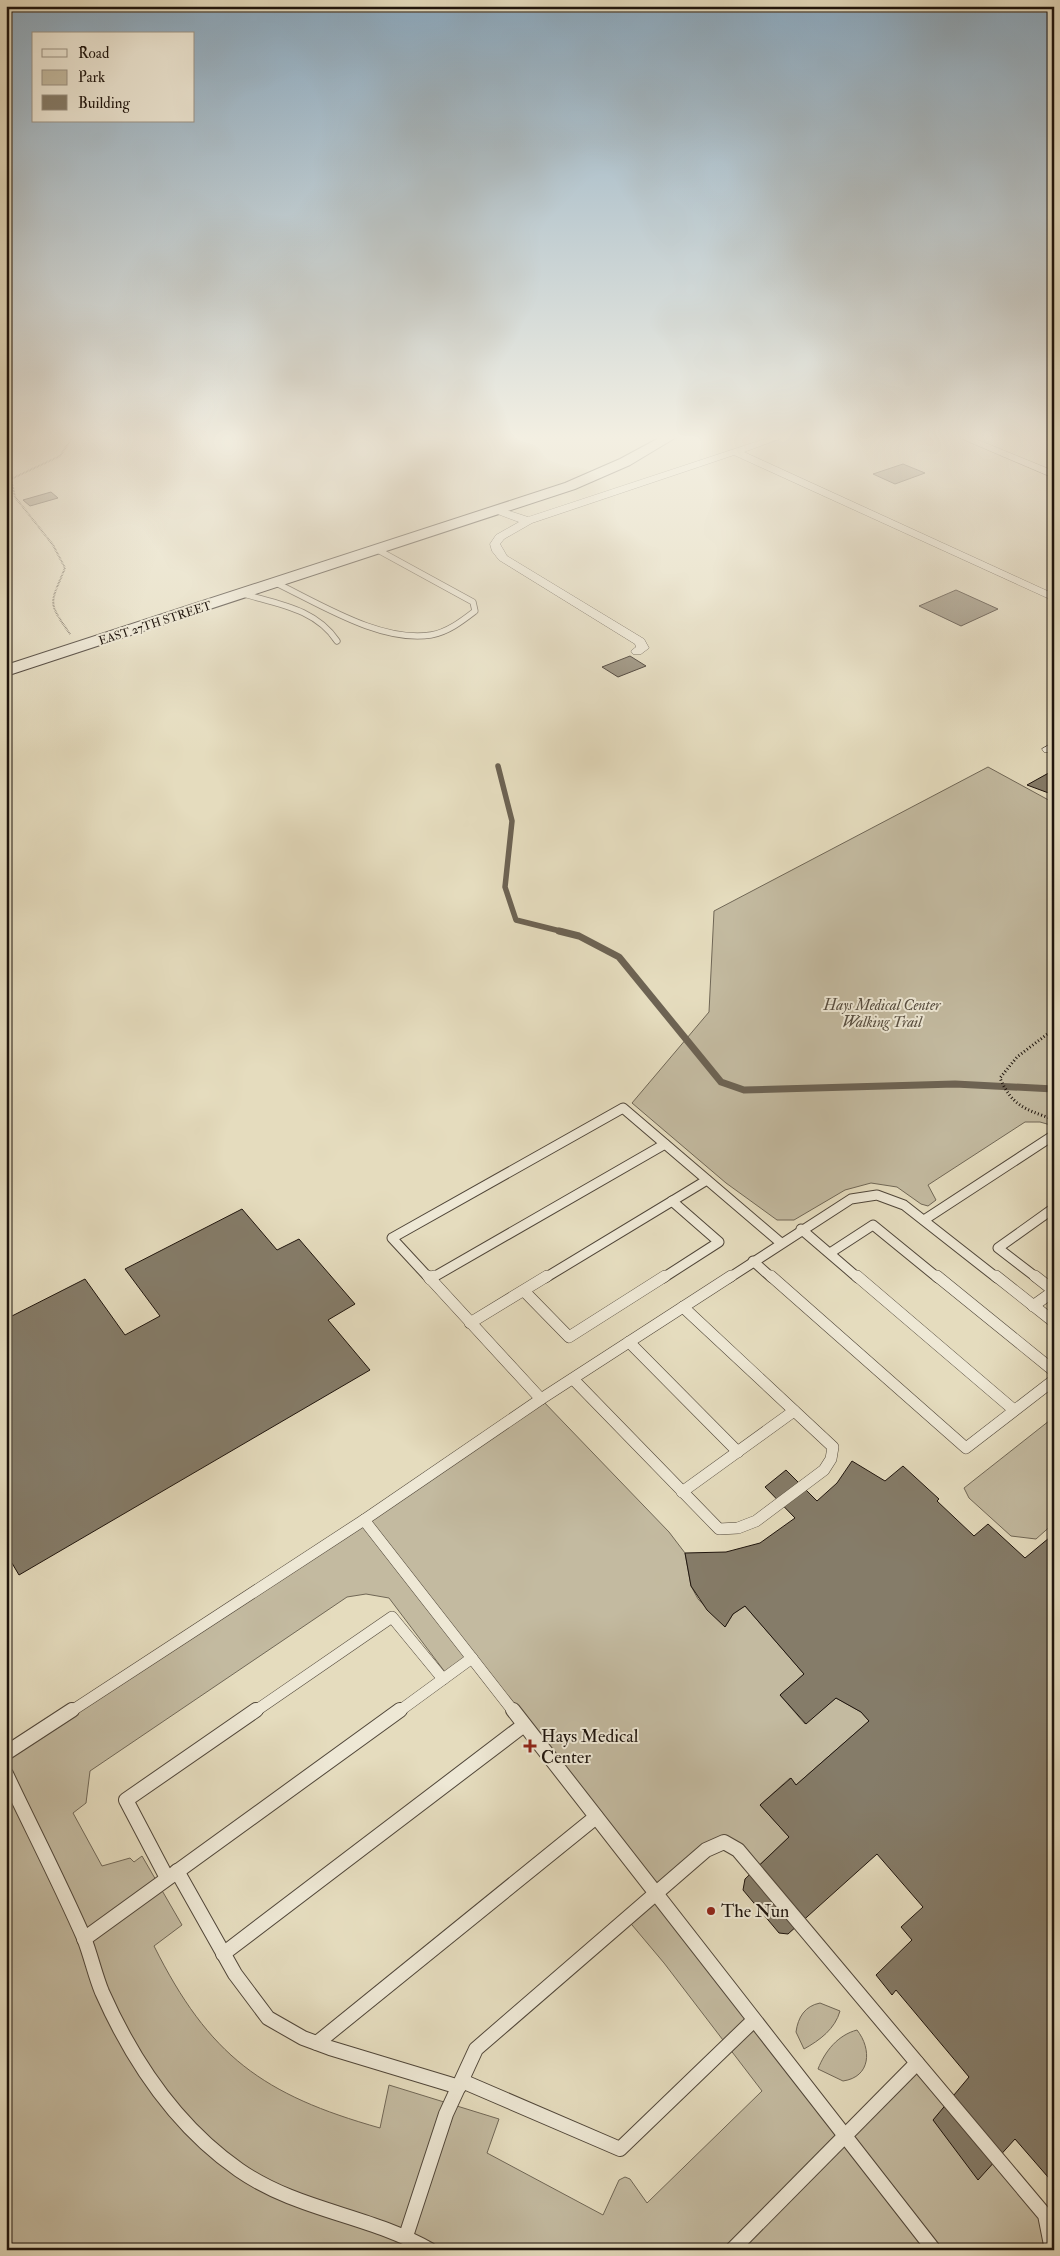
<svg xmlns="http://www.w3.org/2000/svg" width="1060" height="2256" viewBox="0 0 1060 2256" font-family="'IM FELL Double Pica',serif">
<style>
.green{fill:#c3baa0;stroke:#706756;fill-rule:evenodd}
.lines{fill:none;stroke-linecap:round;stroke-linejoin:round}
.stream-far1{stroke:#6d6353;stroke-width:5.5}
.stream{stroke:#6d6353;stroke-width:7}
.building{fill:#857c69;stroke:#1e140d}
.lane-far3-casing{stroke:#504639;stroke-width:7}
.lane-far2-casing{stroke:#504639;stroke-width:11}
.lane-far1-casing{stroke:#504639;stroke-width:12}
.lane-casing{stroke:#504639;stroke-width:16}
.street-casing{stroke:#504639;stroke-width:1}
.secondary-casing{stroke:#1e140d;stroke-width:2}
.path-far1{stroke:#1e140d;stroke-width:2;stroke-dasharray:0.5 1;stroke-linecap:butt}
.path{stroke:#1e140d;stroke-width:3;stroke-dasharray:1 2.5;stroke-linecap:butt}
.lane-far3{stroke:#eee8d5;stroke-width:5.5}
.lane-far2{stroke:#eee8d5;stroke-width:9}
.lane-far1{stroke:#eee8d5;stroke-width:11}
.lane{stroke:#eee8d5;stroke-width:14}
.street{fill:#eee8d5;fill-rule:evenodd}
.secondary{fill:#eee8d5;fill-rule:evenodd}
.poi-dot{fill:#8f2418;stroke:#eee8d5;stroke-width:2}
.labels{text-anchor:middle;stroke-width:4;stroke-linejoin:round;paint-order:stroke}
.far-street-label{font-size:12px;fill:#1e140d;stroke:#eee8d5}
.park-label{font-size:15px;font-style:italic;fill:#584e40;stroke:#eee8d5}
.near-poi-label{font-size:18px;fill:#1e140d;stroke:#eee8d5;text-anchor:start}
</style>
<rect width="100%" height="100%" fill="#e5dcbe"/>
<filter id="stains"><feTurbulence type="fractalNoise" baseFrequency=".004" numOctaves="4"/><feColorMatrix values="0 0 0 0 .2 0 0 0 0 .09 0 0 0 0 .02 0 0 0 .5 -.17"/></filter>
<radialGradient id="worn" r=".72"><stop offset=".6" stop-color="#630" stop-opacity="0"/><stop offset="1" stop-color="#630" stop-opacity=".3"/></radialGradient>
<g class="green">
<polygon points="988,767 1054,803 1054,1126 1040,1122 1025,1122 928,1185 936,1200 928,1206 921,1204 897,1187 871,1183 845,1190 794,1220 777,1220 726,1183 632,1103 709,1012 714,911"/>
<path d="M 541,1399 L 669,1532 L 685,1553 L 691,1586 L 698,1599 L 725,1627 L 733,1614 L 745,1606 L 804,1674 L 780,1695 L 805,1724 L 836,1698 L 861,1712 L 869,1721 L 796,1785 L 790,1778 L 760,1805 L 789,1837 L 754,1870 L 724,1842 L 656,1894 L 845,2136 L 917,2063 L 1045,2215 L 1052,2250 L 6,2250 L 6,1753 ZM 366,1594 L 389,1598 L 448,1676 L 472,1659 L 656,1894 L 627,1919 L 664,1963 L 762,2091 L 647,2203 L 630,2179 L 625,2177 L 619,2180 L 603,2215 L 487,2153 L 499,2119 L 389,2085 L 380,2128 C 263,2095 209,2056 154,1946 L 182,1925 L 142,1856 L 134,1862 L 130,1858 L 102,1866 L 73,1813 L 86,1803 L 90,1771 L 347,1597 Z"/>
<polygon points="1054,1417 1054,1523 1036,1539 1011,1536 969,1498 964,1488"/>
<path d="M 820,2003 L 840,2011 C 835,2029 820,2040 804,2049 L 796,2032 C 798,2017 805,2006 820,2003 Z"/>
<path d="M 857,2030 C 872,2049 871,2077 843,2081 L 818,2069 C 825,2051 838,2035 857,2030 Z"/>
</g>
<g class="lines">
<polyline class="stream-far1" points="498,766 512,821 505,887 516,920 564,932"/>
<polyline class="stream" points="559,931 579,936 619,957 721,1082 744,1090 955,1084 1054,1089"/>
</g>
<g class="building">
<polygon points="903,464 925,473 895,484 873,474"/>
<polygon points="51,492 58,498 30,506 23,500"/>
<polygon points="956,590 998,609 961,626 919,606"/>
<polygon points="630,656 646,666 618,677 602,667"/>
<polygon points="1054,770 1054,795 1027,785"/>
<polygon points="242,1209 277,1250 299,1239 355,1304 328,1320 370,1370 19,1575 6,1553 6,1319 85,1279 125,1335 160,1316 125,1269"/>
<polygon points="852,1461 885,1481 903,1466 939,1499 937,1501 974,1536 988,1524 1025,1558 1049,1538 1054,1542 1054,2184 1015,2139 978,2180 933,2120 969,2077 896,1990 892,1995 876,1975 912,1940 901,1927 923,1907 877,1854 788,1934 779,1933 743,1890 745,1879 789,1837 760,1805 791,1778 796,1785 869,1721 861,1712 836,1698 806,1724 780,1695 804,1674 745,1606 733,1614 725,1627 707,1610 691,1586 685,1553 726,1552 760,1543 795,1518 765,1487 786,1470 817,1501 837,1483"/>
</g>
<g class="lines">
<g class="lane-far3-casing">
<g id="lane-far3">
<path d="M 276,583 C 320,604 381,643 431,635 C 448,632 462,621 475,611 L 473,602 L 378,550"/>
<path d="M 244,594 C 278,604 316,609 337,641"/>
</g>
</g>
<g class="lane-far2-casing">
<g id="lane-far2">
<polyline points="924,1220 1054,1135"/>
<polyline points="801,1229 858,1278"/>
<polyline points="830,1253 873,1225 938,1278"/>
<polyline points="753,1261 772,1278"/>
<polyline points="429,1278 392,1238 623,1108 781,1243"/>
<polyline points="432,1278 665,1144"/>
<polyline points="545,1278 707,1180"/>
<polyline points="663,1278 719,1242 672,1201"/>
<polyline points="729,1278 851,1199 877,1195 904,1205 997,1278"/>
<polyline points="1037,1278 998,1248 1054,1208"/>
</g>
</g>
<g class="lane-far1-casing">
<g id="lane-far1">
<polyline points="428,1276 541,1399"/>
<polyline points="771,1276 966,1448 1054,1380"/>
<polyline points="857,1276 1014,1410"/>
<polyline points="937,1276 1054,1371"/>
<polyline points="996,1276 1054,1322"/>
<polyline points="1035,1276 1054,1291"/>
<polyline points="430,1279 434,1276"/>
<polyline points="524,1291 569,1337 665,1276"/>
<polyline points="1033,1306 1054,1291"/>
<polyline points="470,1323 547,1276"/>
<polyline points="629,1342 738,1452"/>
<polyline points="573,1379 719,1529 738,1528 756,1521 824,1470 831,1459 833,1447 683,1307"/>
<polyline points="682,1492 794,1411"/>
<polyline points="364,1520 514,1712"/>
<polyline points="70,1712 364,1520 541,1399 731,1276"/>
<polyline points="254,1712 392,1617 443,1679"/>
<polyline points="398,1712 472,1658"/>
</g>
</g>
<g class="lane-casing">
<g id="lane">
<polyline points="513,1710 934,2250"/>
<polyline points="6,1753 72,1710"/>
<path d="M 6,1774 C 32,1829 60,1883 84,1938 C 91,1956 95,1975 102,1992 C 133,2062 176,2126 239,2170 C 298,2211 370,2215 430,2250"/>
<polyline points="177,1871 235,1974 268,2018 303,2038 330,2048 459,2087"/>
<polyline points="167,1878 126,1800 256,1710"/>
<polyline points="84,1939 400,1710"/>
<polyline points="223,1954 524,1725"/>
<polyline points="317,2043 596,1817"/>
<polyline points="462,2081 620,2149 754,2020"/>
<polyline points="406,2236 446,2114 476,2049 706,1850 724,1842 738,1850 1045,2215 1052,2250"/>
<polyline points="732,2250 917,2063"/>
</g>
</g>
<g class="street-casing">
<g id="street">
<polygon points="768,438 782,438 744,452 1054,594 1054,601 734,455 532,523 504,539 500,544 507,556 644,639 649,648 641,654 633,654 631,651 636,647 635,644 499,560 492,551 490,544 496,535 519,522 495,513 495,509 503,509 528,517"/>
<polygon points="960,438 973,438 1054,471 1054,478"/>
<polygon points="1054,742 1054,752 1044,752 1042,749"/>
</g>
</g>
<g class="secondary-casing">
<polygon id="secondary" points="659,438 675,438 630,465 575,489 6,676 6,665 565,483 620,459"/>
</g>
<path class="path-far1" d="M 70,634 C 47,601 50,605 65,568 L 53,545 L 15,497 L 11,479 L 60,456 L 72,438"/>
<path class="path" d="M 1052,1119 C 1025,1109 1012,1106 1000,1078 L 1017,1057 L 1054,1029"/>
<use href="#lane-far3" class="lane-far3"/>
<use href="#lane-far2" class="lane-far2"/>
<use href="#lane-far1" class="lane-far1"/>
<use href="#lane" class="lane"/>
<use href="#street" class="street"/>
<use href="#secondary" class="secondary"/>
</g>
<linearGradient id="sky" x2="0" y2="1"><stop stop-color="#8ba9bf"/><stop offset="0.58" stop-color="#f3efe2"/><stop offset="1" stop-color="#f3efe2" stop-opacity="0"/></linearGradient>
<rect width="1060" height="754" fill="url(#sky)"/>
<g class="poi-dot">
<path d="M527.5 1738.5h5v5h5v5h-5v5h-5v-5h-5v-5h5z"/>
<circle cx="711" cy="1911" r="5"/>
</g>
<g class="labels">
<g class="far-street-label">
<text transform="translate(155 623) rotate(-18)" y="4">EAST 27TH STREET</text>
</g>
<g class="park-label">
<text x="882" y="1010">Hays Medical Center<tspan x="882" dy="17">Walking Trail</tspan></text>
</g>
<g class="near-poi-label">
<text x="541" y="1742">Hays Medical<tspan x="541" dy="21">Center</tspan></text>
<text x="721" y="1917">The Nun</text>
</g>
</g>
<rect width="1060" height="2256" fill="none" stroke="#e5dcbe" stroke-width="25"/>
<rect x="8" y="8" width="1045" height="2241" fill="none" stroke="#1e140d" stroke-width="2.5"/>
<rect x="12" y="12" width="1035" height="2231" fill="none" stroke="#1e140d"/>
<rect x="32" y="32" width="162" height="90" fill="#eee8d5" stroke="#9b9385"/>
<rect x="42" y="49" width="25" height="8" fill="#eee8d5" stroke="#9b9385"/>
<text x="78" y="58" font-size="15" fill="#1e140d">Road</text>
<rect x="42" y="70" width="25" height="15" fill="#c3baa0" stroke="#9b9385"/>
<text x="78" y="82" font-size="15" fill="#1e140d">Park</text>
<rect x="42" y="95" width="25" height="15" fill="#857c69" stroke="#9b9385"/>
<text x="78" y="108" font-size="15" fill="#1e140d">Building</text>
<rect width="100%" height="100%" filter="url(#stains)"/>
<rect width="100%" height="100%" fill="url(#worn)"/>
</svg>
